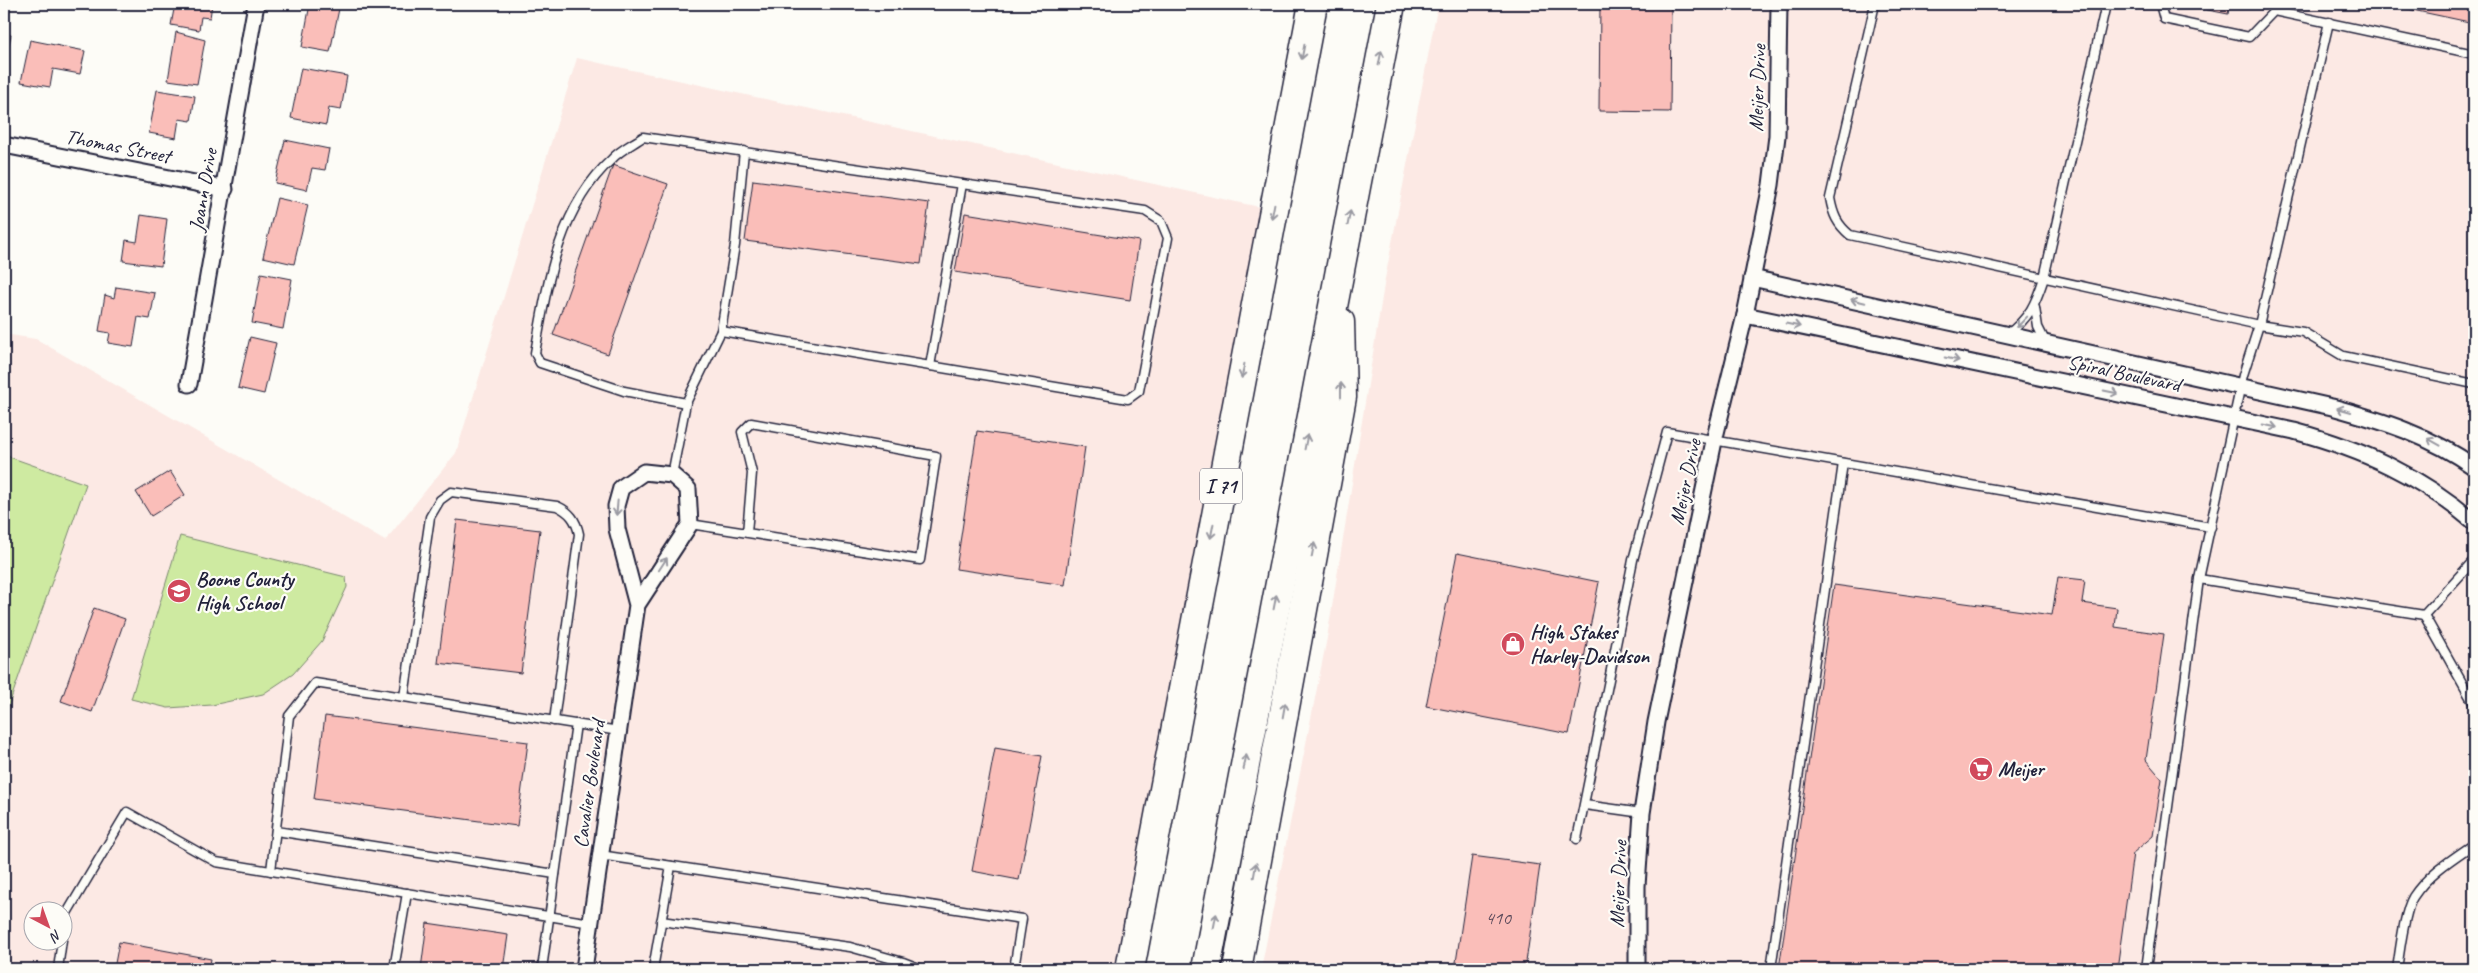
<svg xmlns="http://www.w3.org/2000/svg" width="2478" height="973" viewBox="0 0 2478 973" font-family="Caveat,sans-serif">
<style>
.built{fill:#fce9e4;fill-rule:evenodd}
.green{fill:#ceeaa1;stroke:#78866e}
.building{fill:#fabeb9;stroke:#22223b}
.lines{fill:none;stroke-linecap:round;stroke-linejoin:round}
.service-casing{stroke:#22223b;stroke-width:11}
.minor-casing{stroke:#22223b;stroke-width:19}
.motorway-casing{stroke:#22223b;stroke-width:31}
.service{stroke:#fdfcf7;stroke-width:8}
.minor{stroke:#fdfcf7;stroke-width:15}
.motorway{stroke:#fdfcf7;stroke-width:28}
.oneway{stroke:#9a9aa2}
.labels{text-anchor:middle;stroke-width:4.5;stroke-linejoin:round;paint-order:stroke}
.number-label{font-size:19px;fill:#58495a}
.shield{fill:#fdfcf7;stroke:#646373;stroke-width:1}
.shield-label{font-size:20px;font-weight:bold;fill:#22223b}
.street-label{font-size:21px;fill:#22223b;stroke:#fdfcf7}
.poi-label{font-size:21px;font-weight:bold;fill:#22223b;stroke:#fdfcf7;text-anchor:start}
</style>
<rect width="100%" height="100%" fill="#fdfcf7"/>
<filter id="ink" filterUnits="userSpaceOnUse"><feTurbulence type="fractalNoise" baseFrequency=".02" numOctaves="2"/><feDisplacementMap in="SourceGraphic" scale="10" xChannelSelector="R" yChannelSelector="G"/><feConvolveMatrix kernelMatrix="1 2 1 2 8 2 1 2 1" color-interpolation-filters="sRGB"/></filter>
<g filter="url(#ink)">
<g class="built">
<polygon points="1438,4 2474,4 2474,969 1261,969 1327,638 1385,279"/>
<path d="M 577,58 L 1273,210 L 1130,969 L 18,969 L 4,958 L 4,334 L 36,339 L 385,541 L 456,453 ZM 32,910 L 62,910 L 62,940 L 32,940 Z"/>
</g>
<g class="green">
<polygon points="4,455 86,484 4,719"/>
<polygon points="180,536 346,577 347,587 322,641 293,674 263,694 212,705 168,708 131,699"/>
</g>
<g class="building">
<polygon points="175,4 212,4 210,18 201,17 199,30 171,25"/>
<polygon points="310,4 340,4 330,52 302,47"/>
<polygon points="1600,4 1671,4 1670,112 1599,111"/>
<polygon points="2178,4 2230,4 2228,14"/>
<polygon points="2384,4 2474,4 2474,23"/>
<polygon points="176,32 205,40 197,84 168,80"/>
<polygon points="4,34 11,35 4,67"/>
<polygon points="30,40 85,51 80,74 53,69 50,87 21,82"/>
<polygon points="301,68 347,76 341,110 329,108 326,125 291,118"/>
<polygon points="157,90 195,96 191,121 179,119 176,138 149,133"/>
<polygon points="285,140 329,149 325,170 312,168 307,190 275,183"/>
<polygon points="613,165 668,184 608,354 553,335"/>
<polygon points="753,180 929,203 921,264 745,241"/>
<polygon points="277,198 308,205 294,264 263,257"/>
<polygon points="965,213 1139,241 1130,300 955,272"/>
<polygon points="141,215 167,219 161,266 123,261 126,240 137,242"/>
<polygon points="261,273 292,279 283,329 252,323"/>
<polygon points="116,287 155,293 150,319 138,317 133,347 108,343 110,333 99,331 105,295 114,298"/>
<polygon points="250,337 276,343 264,394 238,388"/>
<polygon points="977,431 1085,447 1065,585 956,569"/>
<polygon points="170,471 185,495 151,516 136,492"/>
<polygon points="457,520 540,530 521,673 438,663"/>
<polygon points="1457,553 1599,582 1569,734 1426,706"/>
<polygon points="2058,577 2085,580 2082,603 2117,608 2115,627 2164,634 2146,760 2162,779 2153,836 2133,853 2117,969 1779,969 1834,585 2052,615"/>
<polygon points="94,608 125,619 92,712 61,701"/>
<polygon points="325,716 528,742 517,826 314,799"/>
<polygon points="995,748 1042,756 1019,880 972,871"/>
<polygon points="1472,856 1540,865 1525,969 1455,969"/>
<polygon points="427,923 508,935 503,969 421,969"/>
<polygon points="119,942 211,959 209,969 114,969"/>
<polygon points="698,963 738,969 697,969"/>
</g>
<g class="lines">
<g class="service-casing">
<g id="service">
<path d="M 1875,4 L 1830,198 C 1833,215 1837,224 1850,235 L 2259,325 L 2303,332 L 2343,356 L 2474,384"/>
<polyline points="2160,4 2164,19 2249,37 2274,11 2474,54"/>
<polyline points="2035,307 2038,327 2046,343"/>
<polyline points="721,331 735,245 744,151"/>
<path d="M 2007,335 C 2030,317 2035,305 2044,278 L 2106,4"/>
<polyline points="930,366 962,184"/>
<path d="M 672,475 L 686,403 L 624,391 L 540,363 L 535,353 C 547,285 558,208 612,159 C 620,150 633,144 643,137 L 1145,211 L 1161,221 L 1168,238 L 1139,391 L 1128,399 L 721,331 L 686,403"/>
<polyline points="690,524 920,560 936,456 751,423 742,432 752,473 747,533"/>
<polyline points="2199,579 2424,615"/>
<polyline points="2424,615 2474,704"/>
<polyline points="2424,615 2474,560"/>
<path d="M 404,697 L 430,517 L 440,500 L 451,492 L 557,506 C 570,512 576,520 579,534 L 554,721"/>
<polyline points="1585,805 1642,813"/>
<polyline points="276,831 555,874"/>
<polyline points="1577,839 1633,560 1667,432 2211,527"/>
<polyline points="600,855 1022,919 1014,969"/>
<polyline points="271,871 289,716 315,683 619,731"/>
<polyline points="661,921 850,947 903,962 921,969"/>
<polyline points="62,939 67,913 127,812 216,862 591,923"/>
<polyline points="58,969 62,940"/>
<polyline points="394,969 407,893"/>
<polyline points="542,969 576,724"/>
<polyline points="653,969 671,866"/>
<polyline points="1771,969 1843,463"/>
<polyline points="2146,969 2199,579 2243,375 2259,325 2329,22"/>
<path d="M 2397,969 C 2400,951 2404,912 2413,897 C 2428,874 2452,859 2474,844"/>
</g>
</g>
<g class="minor-casing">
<g id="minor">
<polyline points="4,145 225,189"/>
<path d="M 1752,278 L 2332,407 C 2383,421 2431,436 2474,467"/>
<path d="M 1745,315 L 2294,431 C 2364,450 2419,475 2474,522"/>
<polyline points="189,384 256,4"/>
<polyline points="584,969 637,605 617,529 616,506 621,488 644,472 672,475 688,489 690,524 637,605"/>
<polyline points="1637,969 1637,886 1642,813 1656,722 1714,441 1745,315 1771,185 1777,136 1779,4"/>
</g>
</g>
<g class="motorway-casing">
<g id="motorway">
<polyline points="1130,969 1313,4"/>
<polyline points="1206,969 1391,4"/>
<polyline points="1237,969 1342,397 1340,322"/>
</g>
</g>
<use href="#service" class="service"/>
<use href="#minor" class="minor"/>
<use href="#motorway" class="motorway"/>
</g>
<defs><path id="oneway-shaft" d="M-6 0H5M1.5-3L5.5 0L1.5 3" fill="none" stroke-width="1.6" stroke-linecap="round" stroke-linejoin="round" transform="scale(1.25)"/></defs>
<g class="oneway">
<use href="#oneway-shaft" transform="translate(1303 52) rotate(101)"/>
<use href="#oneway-shaft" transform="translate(1380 58) rotate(-79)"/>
<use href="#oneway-shaft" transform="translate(1273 211) rotate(101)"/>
<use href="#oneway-shaft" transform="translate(1349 218) rotate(-79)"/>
<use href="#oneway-shaft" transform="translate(1858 301) rotate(-167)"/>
<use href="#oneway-shaft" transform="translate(2022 322) rotate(134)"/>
<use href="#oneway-shaft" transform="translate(1793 325) rotate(12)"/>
<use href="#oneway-shaft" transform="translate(1952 359) rotate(12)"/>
<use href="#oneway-shaft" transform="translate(1243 371) rotate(101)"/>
<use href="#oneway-shaft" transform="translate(1341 390) rotate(-90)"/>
<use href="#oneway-shaft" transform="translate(2111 392) rotate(12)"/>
<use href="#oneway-shaft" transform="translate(2344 410) rotate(-164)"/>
<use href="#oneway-shaft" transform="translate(2270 426) rotate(12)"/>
<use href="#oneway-shaft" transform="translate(1306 442) rotate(-79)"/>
<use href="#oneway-shaft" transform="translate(2434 442) rotate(-151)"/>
<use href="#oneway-shaft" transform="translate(617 508) rotate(95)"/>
<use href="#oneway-shaft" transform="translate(1212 531) rotate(101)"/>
<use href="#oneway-shaft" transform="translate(1313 550) rotate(-79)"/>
<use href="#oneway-shaft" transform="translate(663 564) rotate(-57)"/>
<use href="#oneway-shaft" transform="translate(1275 602) rotate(-79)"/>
<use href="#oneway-shaft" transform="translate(1284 710) rotate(-80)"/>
<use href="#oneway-shaft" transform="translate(1245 762) rotate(-79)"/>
<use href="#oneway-shaft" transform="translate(1255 870) rotate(-80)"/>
<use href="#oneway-shaft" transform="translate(1215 921) rotate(-79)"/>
</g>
</g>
<defs>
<g id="school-disc" transform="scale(1.25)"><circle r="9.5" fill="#d1495b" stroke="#fdfcf7"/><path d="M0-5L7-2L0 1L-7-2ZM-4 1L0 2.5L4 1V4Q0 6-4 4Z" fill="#fff"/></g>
<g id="shop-disc" transform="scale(1.25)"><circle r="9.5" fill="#d1495b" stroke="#fdfcf7"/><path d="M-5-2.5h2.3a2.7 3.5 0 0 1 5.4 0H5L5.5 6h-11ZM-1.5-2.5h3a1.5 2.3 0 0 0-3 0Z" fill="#fff"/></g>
<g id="supermarket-disc" transform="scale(1.25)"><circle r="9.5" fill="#d1495b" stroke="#fdfcf7"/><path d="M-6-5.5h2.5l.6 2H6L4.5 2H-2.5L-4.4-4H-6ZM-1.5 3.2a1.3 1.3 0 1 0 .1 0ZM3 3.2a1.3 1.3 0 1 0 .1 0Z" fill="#fff"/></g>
</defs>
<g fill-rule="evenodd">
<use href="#school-disc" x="179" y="591"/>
<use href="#shop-disc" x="1513" y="644"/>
<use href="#supermarket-disc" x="1981" y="769"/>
</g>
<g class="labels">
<g class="number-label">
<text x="1498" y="924">410</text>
</g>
<rect class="shield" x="1200" y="468.5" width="42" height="35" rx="4"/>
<g class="shield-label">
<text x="1221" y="493">I 71</text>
</g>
<g class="street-label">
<text transform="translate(1757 88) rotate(-88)" y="7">Meijer Drive</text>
<text transform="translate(118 146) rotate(11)" y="7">Thomas Street</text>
<text transform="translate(203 190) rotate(-80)" y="7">Joann Drive</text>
<text transform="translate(2124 373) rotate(12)" y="7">Spiral Boulevard</text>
<text transform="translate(1685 482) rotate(-78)" y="7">Meijer Drive</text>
<text transform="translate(589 784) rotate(-82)" y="7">Cavalier Boulevard</text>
<text transform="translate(1618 884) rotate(-88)" y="7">Meijer Drive</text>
</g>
<g class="poi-label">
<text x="196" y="586">Boone County<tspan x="196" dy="24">High School</tspan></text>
<text x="1530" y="639">High Stakes<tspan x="1530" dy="24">Harley-Davidson</tspan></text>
<text x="1998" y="776">Meijer</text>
</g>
</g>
<rect width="2478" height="973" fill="none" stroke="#fdfcf7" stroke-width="20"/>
<rect x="10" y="10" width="2458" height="953" fill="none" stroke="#22223b" stroke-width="2" filter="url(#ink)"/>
<g transform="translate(48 926) rotate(139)"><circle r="24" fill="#fdfcf7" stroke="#a5a5ac"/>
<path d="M0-4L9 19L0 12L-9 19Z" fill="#d1495b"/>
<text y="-8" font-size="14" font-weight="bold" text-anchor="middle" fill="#22223b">N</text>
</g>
</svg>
